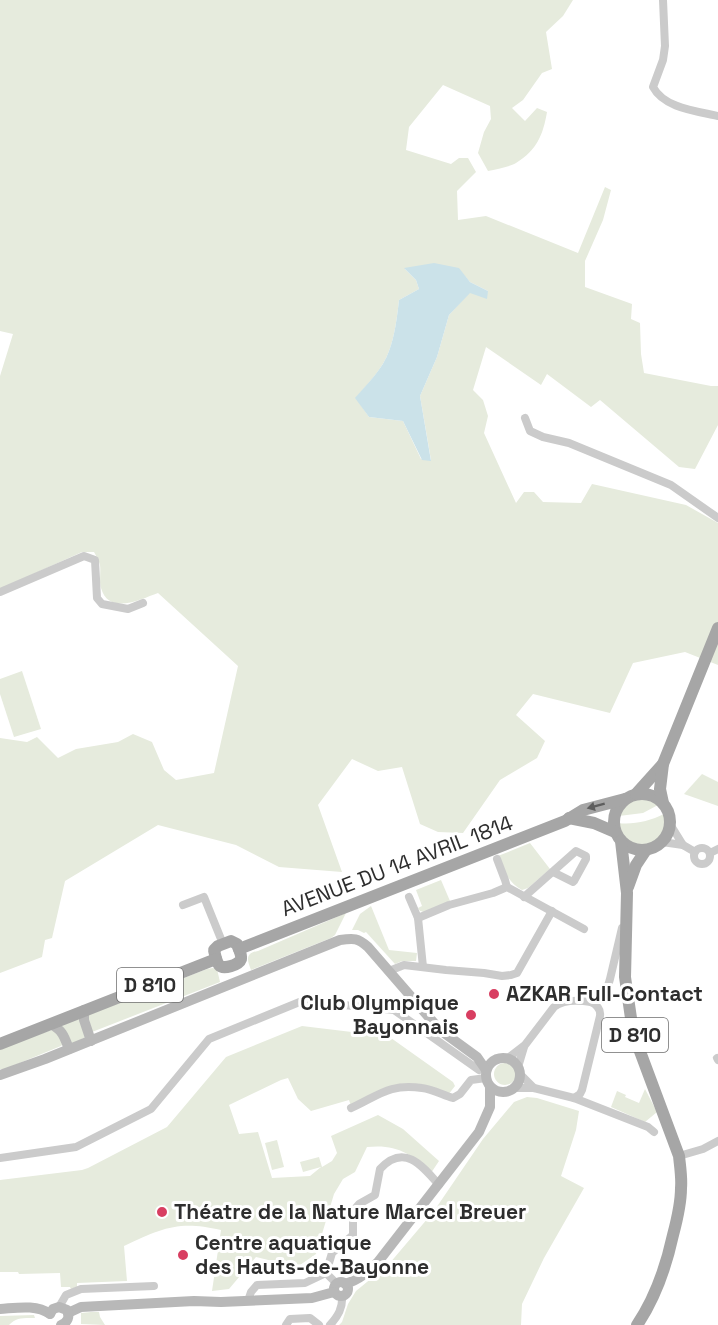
<svg xmlns="http://www.w3.org/2000/svg" width="718" height="1325" viewBox="0 0 718 1325" font-family="'Space Grotesk',sans-serif">
<style>
.green{fill:#e6ebdd;fill-rule:evenodd}
.water{fill:#cbe2e9}
.lines{fill:none;stroke-linecap:round;stroke-linejoin:round}
.street{stroke:#cbcbcb;stroke-width:8}
.secondary{stroke:#b8b8b8;stroke-width:10}
.primary{stroke:#a6a6a6;stroke-width:12}
.oneway{fill:#5e5e5e}
.poi-dot{fill:#d83e61;stroke:#fff;stroke-width:2}
.labels{text-anchor:middle;stroke-width:6;stroke-linejoin:round;paint-order:stroke}
.shield{fill:#fff;stroke:#6d6d6d;stroke-width:1.5}
.shield-label{font-size:20px;font-weight:bold;fill:#2e2e2e}
.street-label{font-size:21px;fill:#2e2e2e;stroke:#fff}
.poi-label{font-size:21px;font-weight:bold;fill:#2e2e2e;stroke:#fff;text-anchor:start}
</style>
<rect width="100%" height="100%" fill="#fff"/>
<g class="green">
<path d="M 0,0 L 573,0 L 563,16 L 546,32 L 552,69 L 542,73 L 523,100 L 512,108 L 525,121 L 537,108 L 547,112 C 543,135 537,150 516,163 C 509,167 497,169 488,171 L 478,153 L 484,132 L 491,119 L 490,106 L 443,85 L 409,127 L 406,150 L 451,164 L 459,158 L 468,158 L 476,172 L 457,191 L 458,220 L 486,216 L 578,253 L 605,187 L 611,190 L 603,220 L 585,261 L 585,287 L 632,304 L 631,319 L 640,323 L 641,354 L 644,373 L 711,386 L 718,386 L 718,425 L 695,469 L 679,467 L 600,400 L 591,407 L 547,374 L 541,385 L 486,347 L 473,390 L 483,400 L 488,416 L 484,433 L 516,503 L 524,492 L 534,492 L 543,502 L 581,503 L 592,484 L 686,505 L 718,523 L 718,665 L 685,652 L 633,663 L 610,713 L 533,694 L 516,715 L 545,741 L 537,758 L 500,780 L 463,833 L 438,832 L 420,824 L 402,767 L 378,771 L 352,759 L 318,805 L 342,872 L 279,867 L 236,845 L 158,825 L 65,881 L 52,938 L 45,940 L 42,957 L 0,973 L 0,738 L 27,742 L 37,737 L 58,758 L 76,749 L 118,742 L 133,734 L 152,742 L 164,770 L 176,780 L 214,773 L 238,666 L 158,593 C 141,599 109,616 101,588 C 99,581 101,572 100,565 C 99,560 96,556 94,552 L 82,552 L 0,589 L 0,376 L 13,334 L 0,331 ZM 458,268 L 470,282 L 488,291 L 470,292 L 449,315 L 437,357 L 420,396 L 431,460 L 421,459 L 403,421 L 369,417 L 356,398 C 367,384 383,369 389,351 C 395,335 397,317 399,300 L 419,289 L 416,280 L 405,269 Z"/>
<polygon points="22,671 41,729 14,737 0,694 0,679"/>
<polygon points="702,774 718,782 718,806 684,794"/>
<path d="M 636,799 L 649,800 L 658,805 L 643,813 L 619,816 C 622,807 627,803 636,799 Z"/>
<path d="M 664,814 C 673,850 623,858 618,823 C 633,825 650,821 664,814 Z"/>
<path d="M 530,843 L 550,869 L 528,888 L 522,890 C 508,882 504,871 498,856 Z"/>
<polygon points="441,880 450,901 424,912 420,911 418,908 422,906 416,890"/>
<polygon points="371,906 389,950 417,953 416,961 402,961 395,964 366,932 364,933 358,930 352,930 360,914"/>
<path d="M 346,913 L 335,935 L 331,938 L 251,970 C 247,960 245,953 258,951 Z"/>
<polygon points="213,968 217,969 220,982 92,1032 88,1015 207,969"/>
<polygon points="80,1016 87,1036 72,1045 60,1027"/>
<path d="M 302,1026 L 385,1036 L 391,1038 L 453,1082 L 455,1086 L 448,1095 L 410,1086 L 351,1106 L 349,1100 L 311,1111 L 298,1099 L 288,1078 L 281,1080 L 229,1105 L 239,1134 L 258,1132 L 272,1178 L 310,1176 L 321,1167 L 303,1172 L 300,1162 L 319,1157 L 322,1167 L 332,1161 L 337,1153 L 331,1136 L 378,1115 L 403,1129 L 439,1161 L 431,1173 C 411,1153 396,1144 367,1147 L 355,1172 L 343,1179 L 334,1194 L 316,1254 L 297,1267 L 256,1257 L 229,1289 L 212,1291 L 221,1230 C 179,1220 162,1228 124,1246 L 127,1281 L 77,1283 L 77,1287 L 71,1289 L 70,1287 L 61,1287 L 60,1273 L 19,1274 L 18,1272 L 0,1272 L 0,1180 L 82,1170 L 88,1168 L 167,1127 L 226,1057 Z"/>
<polygon points="55,1029 63,1044 61,1046 5,1069 0,1069 0,1047"/>
<circle cx="505" cy="1074" r="11"/>
<polygon points="645,1089 657,1112 645,1122 611,1107 617,1091 626,1095 625,1097 639,1103"/>
<polygon points="527,1097 537,1098 579,1111 576,1130 561,1176 584,1188 544,1258 522,1304 521,1325 339,1325 342,1322 348,1304 356,1291 389,1264 434,1211 483,1139 514,1102"/>
<polygon points="277,1140 284,1167 272,1170 265,1143"/>
<polygon points="91,1312 99,1312 100,1317 105,1325 81,1324 81,1313"/>
<path d="M 34,1315 L 35,1318 C 25,1318 16,1317 9,1325 L 0,1325 L 0,1316 Z"/>
</g>
<path class="water" d="M 434,263 L 459,268 L 470,282 L 488,291 L 487,299 L 470,293 L 449,315 L 437,357 L 420,396 L 431,461 L 422,460 L 403,421 L 369,417 L 355,398 C 367,384 383,369 389,351 C 395,335 397,317 399,300 L 419,289 L 416,280 L 404,268 Z"/>
<g class="lines">
<g class="street">
<path d="M 663,0 L 665,46 L 663,60 L 653,87 C 664,108 696,111 718,116"/>
<polyline points="525,418 530,431 543,437 569,443 671,485 718,518"/>
<polyline points="0,592 84,556 95,560 97,598 102,604 128,609 143,603"/>
<polyline points="670,824 683,845"/>
<polyline points="662,842 683,845 695,852"/>
<circle cx="702" cy="856" r="8"/>
<polyline points="710,853 718,849"/>
<polyline points="497,859 505,880 507,887"/>
<polyline points="409,897 418,918 423,967"/>
<polyline points="524,897 576,851 586,856 586,859 574,881 573,882 553,872"/>
<polyline points="183,905 204,897 223,944"/>
<polyline points="418,918 449,905 493,893 507,887 584,929"/>
<polyline points="389,971 404,965 446,970 484,973 502,976 511,975 517,973 552,911"/>
<polyline points="591,1002 607,989 610,979 622,928"/>
<path d="M 508,1058 L 525,1045 L 554,1007 C 564,999 579,1000 591,1002"/>
<polyline points="717,1058 718,1060"/>
<polyline points="518,1067 524,1047"/>
<polyline points="520,1074 534,1088"/>
<polyline points="514,1088 534,1088 574,1098 648,1127 654,1132"/>
<path d="M 574,1098 L 580,1094 L 582,1090 L 600,1016 C 601,1009 597,1005 591,1002"/>
<path d="M 351,1108 C 378,1096 389,1083 422,1088 C 432,1089 443,1095 453,1098 L 460,1094 L 471,1080 L 486,1078"/>
<polyline points="679,1156 703,1149 718,1141"/>
<polyline points="0,1158 76,1147 151,1109 209,1039 302,1001 394,1010 479,1070"/>
<path d="M 326,1273 L 332,1253 L 353,1235 L 353,1211 L 359,1204 L 375,1195 L 380,1169 C 404,1143 422,1165 439,1185"/>
<polyline points="248,1301 251,1292 257,1285 305,1283 326,1273 336,1283"/>
<polyline points="59,1307 66,1295 81,1289 154,1286"/>
<polyline points="286,1325 290,1319 310,1318 319,1325"/>
<path d="M 330,1325 C 338,1316 343,1308 342,1296"/>
</g>
<g class="secondary">
<polyline points="84,1010 84,1020 91,1041"/>
<path d="M 51,1024 C 63,1031 64,1036 69,1049"/>
<circle cx="503" cy="1075" r="17"/>
<path d="M 0,1075 L 45,1059 L 340,940 C 354,938 358,938 368,947 L 440,1030 L 477,1057 L 486,1070"/>
<circle cx="341" cy="1289" r="7"/>
<path d="M 345,1284 C 359,1280 368,1272 378,1262 L 479,1132 L 490,1107 L 490,1087"/>
<path d="M 0,1309 C 16,1308 36,1304 50,1314"/>
<polyline points="68,1313 81,1307 194,1301 221,1302 312,1298 334,1292"/>
<path d="M 50,1314 L 53,1309 L 59,1307 L 67,1310 C 70,1317 68,1322 61,1325"/>
</g>
<g class="primary">
<circle cx="642" cy="822" r="28"/>
<polyline points="636,794 663,764"/>
<polyline points="663,803 660,789 663,764 718,628"/>
<polyline points="569,818 594,823 615,832"/>
<path d="M 621,841 L 627,893 L 625,977 L 631,1018 L 638,1046 L 679,1156 C 680,1166 682,1178 681,1188 C 681,1204 677,1220 673,1235 C 666,1267 656,1297 637,1325"/>
<polyline points="628,887 636,865 646,850"/>
<path d="M 231,941 L 237,944 C 238,948 242,954 241,959 C 239,965 223,970 219,965 C 216,961 215,954 214,950 L 218,946 Z"/>
<polyline points="239,949 565,821 583,810 625,799"/>
<polyline points="0,1044 216,959"/>
</g>
</g>
<defs><path id="oneway-solid" d="M-6-.8H1V-3.2L6.5 0L1 3.2V.8H-6Z" transform="scale(1.5)"/></defs>
<use class="oneway" href="#oneway-solid" transform="translate(596 806) rotate(165)"/>
<g class="poi-dot">
<circle cx="494" cy="994" r="6"/>
<circle cx="471" cy="1015" r="6"/>
<circle cx="162" cy="1212" r="6"/>
<circle cx="183" cy="1255" r="6"/>
</g>
<g class="labels">
<g class="shield">
<rect x="117" y="968" width="66" height="34" rx="4.5"/>
<rect x="602" y="1018" width="66" height="34" rx="4.5"/>
</g>
<g class="shield-label">
<text x="150" y="992">D 810</text>
<text x="635" y="1042">D 810</text>
</g>
<g class="street-label">
<text transform="translate(397 866) rotate(-21)" y="7">AVENUE DU 14 AVRIL 1814</text>
</g>
<g class="poi-label">
<text x="506" y="1001">AZKAR Full-Contact</text>
<text x="459" y="1010" text-anchor="end">Club Olympique<tspan x="459" dy="24">Bayonnais</tspan></text>
<text x="174" y="1219">Théatre de la Nature Marcel Breuer</text>
<text x="195" y="1250">Centre aquatique<tspan x="195" dy="24">des Hauts-de-Bayonne</tspan></text>
</g>
</g>
</svg>
